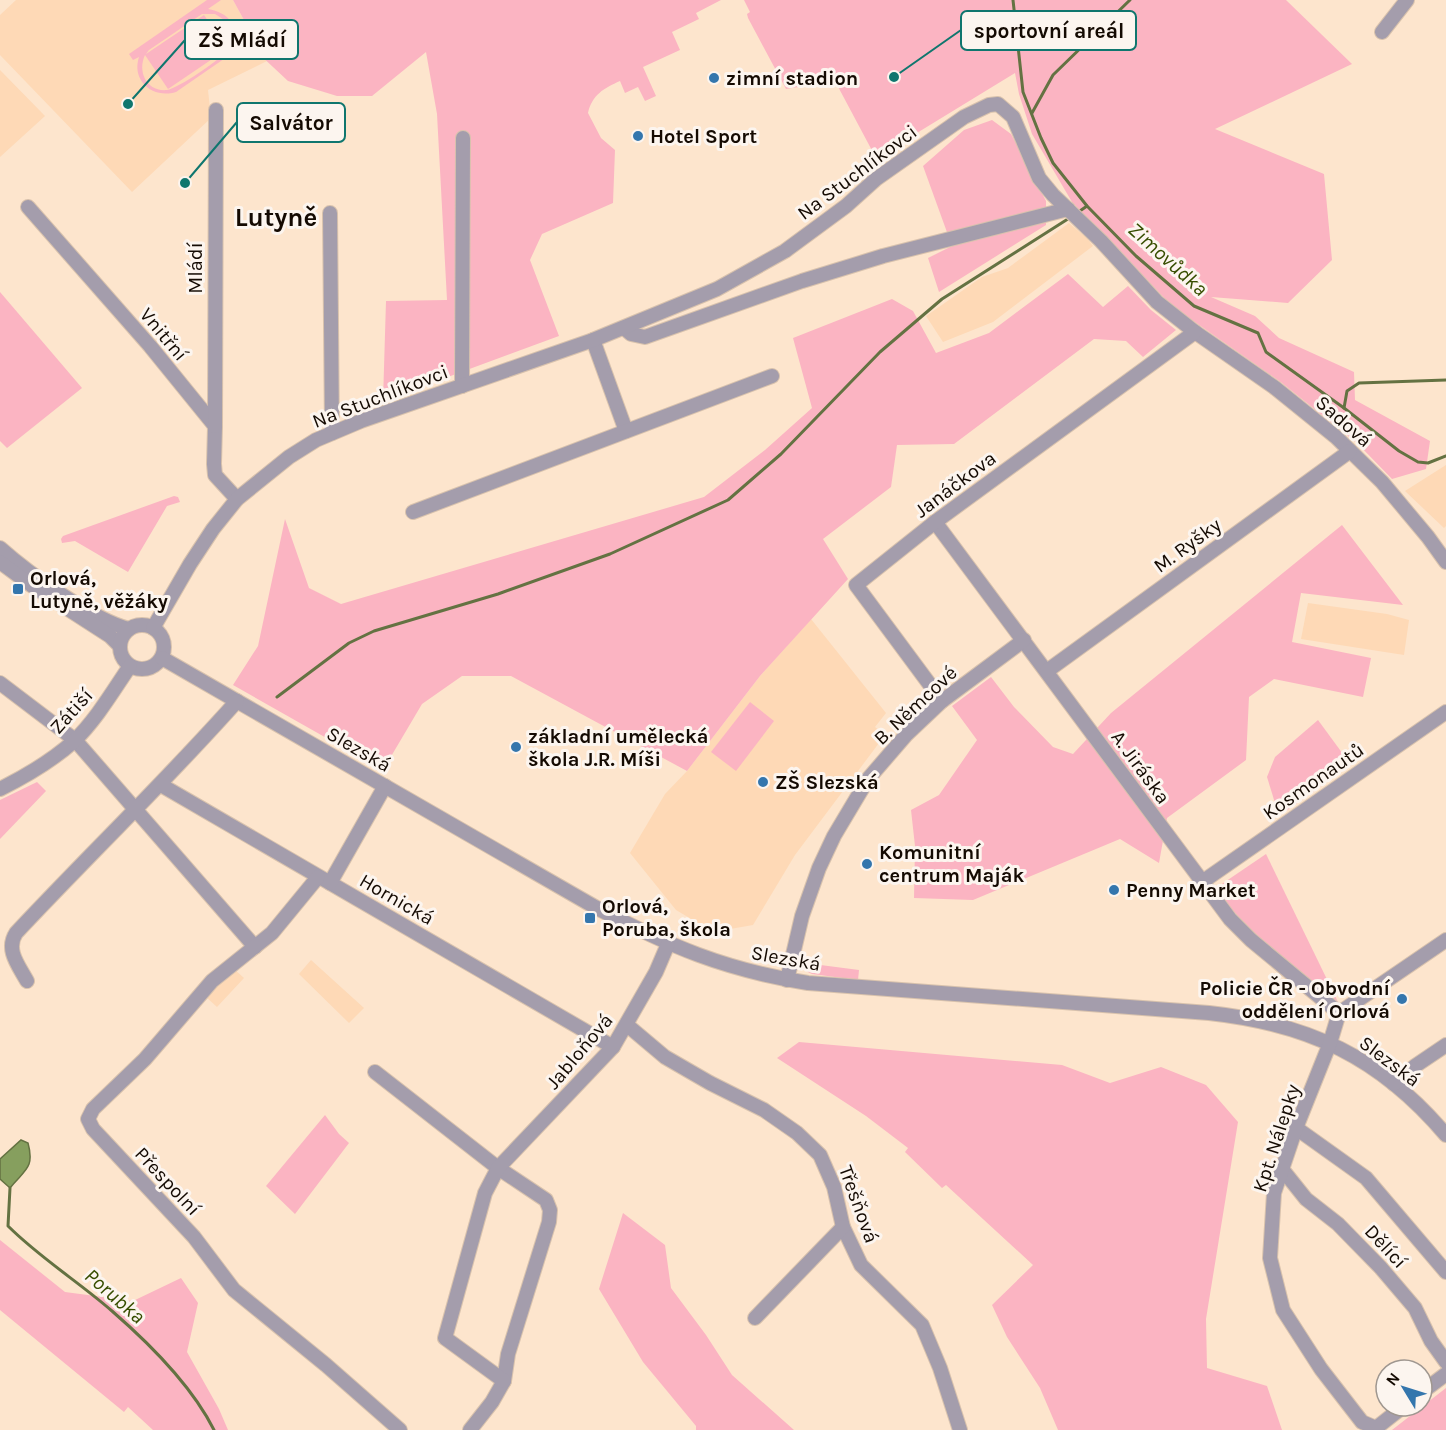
<svg xmlns="http://www.w3.org/2000/svg" width="1446" height="1430" viewBox="0 0 1446 1430" font-family="Karla,sans-serif">
<style>
.built{fill:#fed9b6}
.green{fill:#fbb4c2;fill-rule:evenodd}
.water{fill:#869f5e;stroke:#647242;stroke-width:1.5}
.lines{fill:none;stroke-linecap:round;stroke-linejoin:round}
.stream{stroke:#647242;stroke-width:3}
.minor-casing{stroke:#d8c2ad;stroke-width:16}
.minor{stroke:#a49dac;stroke-width:14}
.poi-dot{fill:#3476ad;stroke:#fcf5ef;stroke-width:2}
.labels{text-anchor:middle;stroke-width:6;stroke-linejoin:round;paint-order:stroke}
.poi-label{font-size:20px;font-weight:bold;fill:#140a02;stroke:#fcf5ef;text-anchor:start}
.street-label{font-size:20px;fill:#140a02;stroke:#fcf5ef}
.water-label{font-size:21px;font-style:italic;fill:#374e00;stroke:#fcf5ef}
.district-label{font-size:26px;font-weight:bold;fill:#140a02;stroke:#fcf5ef}
.leader{fill:none;stroke:#0f766e;stroke-width:2}
.callout-dot{fill:#0f766e;stroke:#fcf5ef;stroke-width:2}
.callout{fill:#fcf5ef;stroke:#0f766e;stroke-width:2}
.callout-label{font-size:21px;text-anchor:middle;font-weight:bold;fill:#140a02}
</style>
<rect width="100%" height="100%" fill="#fde5cd"/>
<g class="built">
<polygon points="16,0 233,0 250,31 258,53 267,61 208,90 211,118 132,192 0,55 0,15"/>
<polygon points="0,70 45,116 0,157"/>
<polygon points="1069,223 1087,238 1093,246 993,322 943,342 926,316 982,277 1008,268"/>
<polygon points="1446,465 1446,526 1444,528 1405,491"/>
<polygon points="1308,603 1387,614 1409,620 1404,655 1301,639"/>
<polygon points="811,619 886,713 875,727 885,735 795,855 753,925 713,932 676,910 630,853 665,794 687,771 760,676"/>
<polygon points="311,960 364,1008 349,1023 299,974"/>
<polygon points="234,969 244,978 217,1007 205,996"/>
</g>
<g class="green">
<path d="M 207,0 L 221,0 L 208,9 C 228,12 241,27 234,47 L 245,40 L 247,43 L 176,92 C 153,99 131,81 139,57 L 133,60 L 129,54 ZM 202,14 L 215,14 L 226,21 C 232,30 234,39 229,48 C 225,57 177,89 167,90 C 147,92 137,72 145,55 L 168,89 L 227,49 L 204,15 L 146,54 L 149,50 Z"/>
<path d="M 233,0 L 721,0 L 696,13 L 699,19 L 672,32 L 680,50 L 643,67 L 656,96 L 645,101 L 638,87 L 625,93 L 620,81 C 604,88 592,95 588,113 L 601,138 L 615,150 L 613,203 L 542,234 L 530,260 L 559,336 L 383,401 L 386,301 L 447,300 L 437,114 L 426,52 L 372,96 L 337,96 L 288,81 L 258,53 L 250,31 Z"/>
<polygon points="744,0 1286,0 1352,64 1215,129 1324,174 1332,260 1288,303 1211,297 1255,316 1279,338 1354,372 1355,400 1430,441 1426,469 1392,479 1358,444 1282,383 1172,306 1072,202 1032,134 1019,94 1015,73 876,158 835,81 786,89 748,18 747,14 750,12"/>
<polygon points="992,120 1011,134 1046,201 1046,225 939,292 928,258 952,246 923,166 964,130"/>
<polygon points="1068,274 1103,307 1128,286 1151,310 1176,330 1143,357 1126,341 1094,339 954,444 897,445 891,487 823,539 848,579 760,676 687,771 511,676 462,676 422,704 383,770 233,685 258,646 285,519 309,588 341,604 704,497 765,450 812,408 793,338 892,299 913,311 936,353 989,333"/>
<polygon points="0,292 82,388 7,448 0,441"/>
<polygon points="174,496 178,497 180,502 167,506 128,572 75,541 62,543 61,539 63,536"/>
<polygon points="1342,525 1403,605 1301,593 1292,642 1371,658 1363,697 1274,679 1249,697 1246,760 1167,818 1159,863 1120,839 973,900 914,898 915,846 911,810 939,795 977,740 952,706 991,677 1014,707 1053,747 1073,754 1111,713"/>
<polygon points="750,702 774,721 736,771 711,752"/>
<polygon points="1318,720 1351,765 1279,816 1267,777 1275,757"/>
<polygon points="37,782 46,791 0,839 0,800"/>
<polygon points="1266,854 1338,1002 1266,945 1213,890"/>
<polygon points="805,963 859,970 858,980 812,974 804,970"/>
<polygon points="799,1042 1062,1065 1110,1083 1161,1067 1206,1085 1238,1122 1206,1319 1207,1368 1267,1386 1282,1430 1058,1430 1040,1388 1007,1337 992,1305 1033,1265 946,1185 942,1188 905,1152 908,1148 866,1116 777,1058"/>
<polygon points="325,1115 339,1134 349,1143 295,1214 266,1186"/>
<polygon points="623,1213 665,1245 671,1288 706,1335 732,1375 794,1430 696,1430 696,1426 643,1362 599,1289"/>
<polygon points="0,1240 65,1292 133,1301 181,1278 198,1303 187,1352 219,1409 228,1430 153,1430 128,1407 124,1412 0,1310"/>
<polygon points="1446,1388 1446,1430 1392,1430"/>
</g>
<path class="water" d="M 21,1140 L 28,1143 C 35,1169 24,1170 10,1188 L 0,1179 L 0,1159 Z"/>
<g class="lines">
<g class="stream">
<polyline points="1013,0 1023,92 1041,138 1053,163 1087,206 1136,256 1194,306 1258,333 1266,352 1344,408 1399,451 1418,462 1428,463 1446,456"/>
<polyline points="1032,113 1053,75 1130,0"/>
<polyline points="1077,213 1087,206"/>
<polyline points="1344,408 1347,391 1359,383 1446,380"/>
<polyline points="277,697 349,643 374,631 498,594 610,554 728,500 781,454 880,352 942,299 1071,217"/>
<path d="M 10,1188 L 8,1226 C 40,1258 79,1282 112,1311 C 150,1344 192,1386 214,1430"/>
</g>
<g class="minor-casing">
<g id="minor">
<polyline points="1382,32 1407,0"/>
<polyline points="28,207 150,346 215,426 214,464 215,475 237,499"/>
<polyline points="330,213 332,433"/>
<polyline points="624,328 631,334 645,337 802,281 883,256 1068,209"/>
<polyline points="593,340 626,431"/>
<polyline points="462,386 463,138"/>
<polyline points="215,426 216,110"/>
<polyline points="413,512 772,376"/>
<polyline points="935,522 1230,919 1251,940 1339,1013"/>
<path d="M 0,548 C 28,573 93,620 129,629"/>
<polyline points="0,562 31,585 110,636 119,645"/>
<circle cx="142" cy="647" r="22"/>
<polyline points="153,628 190,564 213,529 237,499 289,457 316,440 361,421 593,340 717,289 785,251 846,206 876,179 964,117 989,105 998,104 1013,117 1039,178 1053,195 1101,241 1157,302 1195,332 1274,387 1336,437 1382,482 1428,537 1446,562"/>
<path d="M 162,658 L 595,907 C 669,946 725,970 808,983 L 1209,1013 C 1309,1024 1380,1057 1446,1135"/>
<polyline points="1047,671 1350,451"/>
<polyline points="0,683 75,740 255,947"/>
<polyline points="942,701 856,585 935,522 1195,332"/>
<polyline points="161,785 613,1047"/>
<path d="M 0,789 C 26,776 53,760 74,741 C 96,720 113,691 130,666"/>
<polyline points="318,877 272,933 212,981 145,1059 93,1109 88,1119 93,1129 194,1237 234,1290 326,1365 400,1430"/>
<polyline points="1202,882 1446,712"/>
<polyline points="330,883 385,786"/>
<polyline points="787,980 802,916 819,868 834,836 868,779 906,735 942,701 1024,640"/>
<path d="M 27,981 C 19,966 5,950 16,933 C 89,855 166,781 237,701"/>
<polyline points="627,1025 665,1057 710,1083 764,1110 797,1133 820,1155 834,1187 843,1227 861,1265 922,1325 940,1368 960,1430"/>
<polyline points="375,1072 498,1168 546,1200 550,1210 549,1222 508,1354 504,1381 492,1402 470,1430"/>
<polyline points="1394,1084 1415,1066 1446,1045"/>
<polyline points="1296,1128 1366,1178 1446,1272"/>
<polyline points="1282,1169 1306,1199 1338,1224 1381,1268 1415,1308 1431,1341 1446,1362"/>
<polyline points="755,1318 843,1227"/>
<polyline points="504,1381 445,1338 485,1193 498,1168 613,1047 656,972 668,944"/>
<polyline points="1422,1392 1446,1374"/>
<polyline points="1404,1406 1376,1428 1362,1422 1321,1369 1283,1310 1270,1258 1274,1193 1296,1128 1330,1043 1339,1013 1446,940"/>
</g>
</g>
<use href="#minor" class="minor"/>
</g>
<g class="poi-dot">
<circle cx="714" cy="78" r="6"/>
<circle cx="638" cy="136" r="6"/>
<rect x="12" y="583" width="12" height="12" rx="3"/>
<circle cx="516" cy="747" r="6"/>
<circle cx="763" cy="782" r="6"/>
<circle cx="867" cy="864" r="6"/>
<circle cx="1114" cy="890" r="6"/>
<rect x="584" y="912" width="12" height="12" rx="3"/>
<circle cx="1402" cy="999" r="6"/>
</g>
<g class="labels">
<g class="poi-label">
<text x="726" y="85">zimní stadion</text>
<text x="650" y="143">Hotel Sport</text>
<text x="30" y="585">Orlová,<tspan x="30" dy="23">Lutyně, věžáky</tspan></text>
<text x="528" y="743">základní umělecká<tspan x="528" dy="23">škola J.R. Míši</tspan></text>
<text x="775" y="789">ZŠ Slezská</text>
<text x="879" y="859">Komunitní<tspan x="879" dy="23">centrum Maják</tspan></text>
<text x="1126" y="897">Penny Market</text>
<text x="602" y="913">Orlová,<tspan x="602" dy="23">Poruba, škola</tspan></text>
<text x="1390" y="995" text-anchor="end">Policie ČR - Obvodní<tspan x="1390" dy="23">oddělení Orlová</tspan></text>
</g>
<g class="street-label">
<text transform="translate(857 172) rotate(-37)" y="7">Na Stuchlíkovci</text>
<text transform="translate(195 268) rotate(-90)" y="7">Mládí</text>
<text transform="translate(164 334) rotate(50)" y="7">Vnitřní</text>
<text transform="translate(380 396) rotate(-21)" y="7">Na Stuchlíkovci</text>
<text transform="translate(1344 421) rotate(41)" y="7">Sadová</text>
<text transform="translate(955 484) rotate(-37)" y="7">Janáčkova</text>
<text transform="translate(1187 545) rotate(-36)" y="7">M. Ryšky</text>
<text transform="translate(915 705) rotate(-43)" y="7">B. Němcové</text>
<text transform="translate(71 711) rotate(-48)" y="7">Zátiší</text>
<text transform="translate(359 749) rotate(30)" y="7">Slezská</text>
<text transform="translate(1141 767) rotate(54)" y="7">A. Jiráska</text>
<text transform="translate(1313 781) rotate(-35)" y="7">Kosmonautů</text>
<text transform="translate(397 899) rotate(30)" y="7">Hornická</text>
<text transform="translate(786 958) rotate(10)" y="7">Slezská</text>
<text transform="translate(579 1051) rotate(-50)" y="7">Jabloňová</text>
<text transform="translate(1390 1061) rotate(37)" y="7">Slezská</text>
<text transform="translate(1276 1138) rotate(-72)" y="7">Kpt. Nálepky</text>
<text transform="translate(168 1181) rotate(47)" y="7">Přespolní</text>
<text transform="translate(859 1204) rotate(70)" y="7">Třešňová</text>
<text transform="translate(1386 1246) rotate(47)" y="7">Dělící</text>
</g>
<g class="water-label">
<text transform="translate(1168 259) rotate(42)" y="7">Zimovůdka</text>
<text transform="translate(115 1296) rotate(41)" y="7">Porubka</text>
</g>
<g class="district-label">
<text x="276" y="226">Lutyně</text>
</g>
</g>
<path class="leader" d="M894 77L961 30M128 104L185 40M185 183L237 122"/>
<g class="callout-dot">
<circle cx="894" cy="77" r="6"/>
<circle cx="128" cy="104" r="6"/>
<circle cx="185" cy="183" r="6"/>
</g>
<g class="callout">
<rect x="961" y="11" width="175" height="39" rx="6"/>
<rect x="185" y="20" width="113" height="39" rx="6"/>
<rect x="237" y="103" width="108" height="39" rx="6"/>
</g>
<g class="callout-label">
<text x="1049" y="38">sportovní areál</text>
<text x="242" y="47">ZŠ Mládí</text>
<text x="291" y="130">Salvátor</text>
</g>
<g transform="translate(1404 1388) rotate(308)"><circle r="28" fill="#fcf5ef" stroke="#9f9790" stroke-width="1.5"/>
<path d="M0-4.5L10 22L0 15L-10 22Z" fill="#3476ad"/>
<text y="-9" font-size="16" font-weight="bold" text-anchor="middle" fill="#140a02">N</text>
</g>
</svg>
